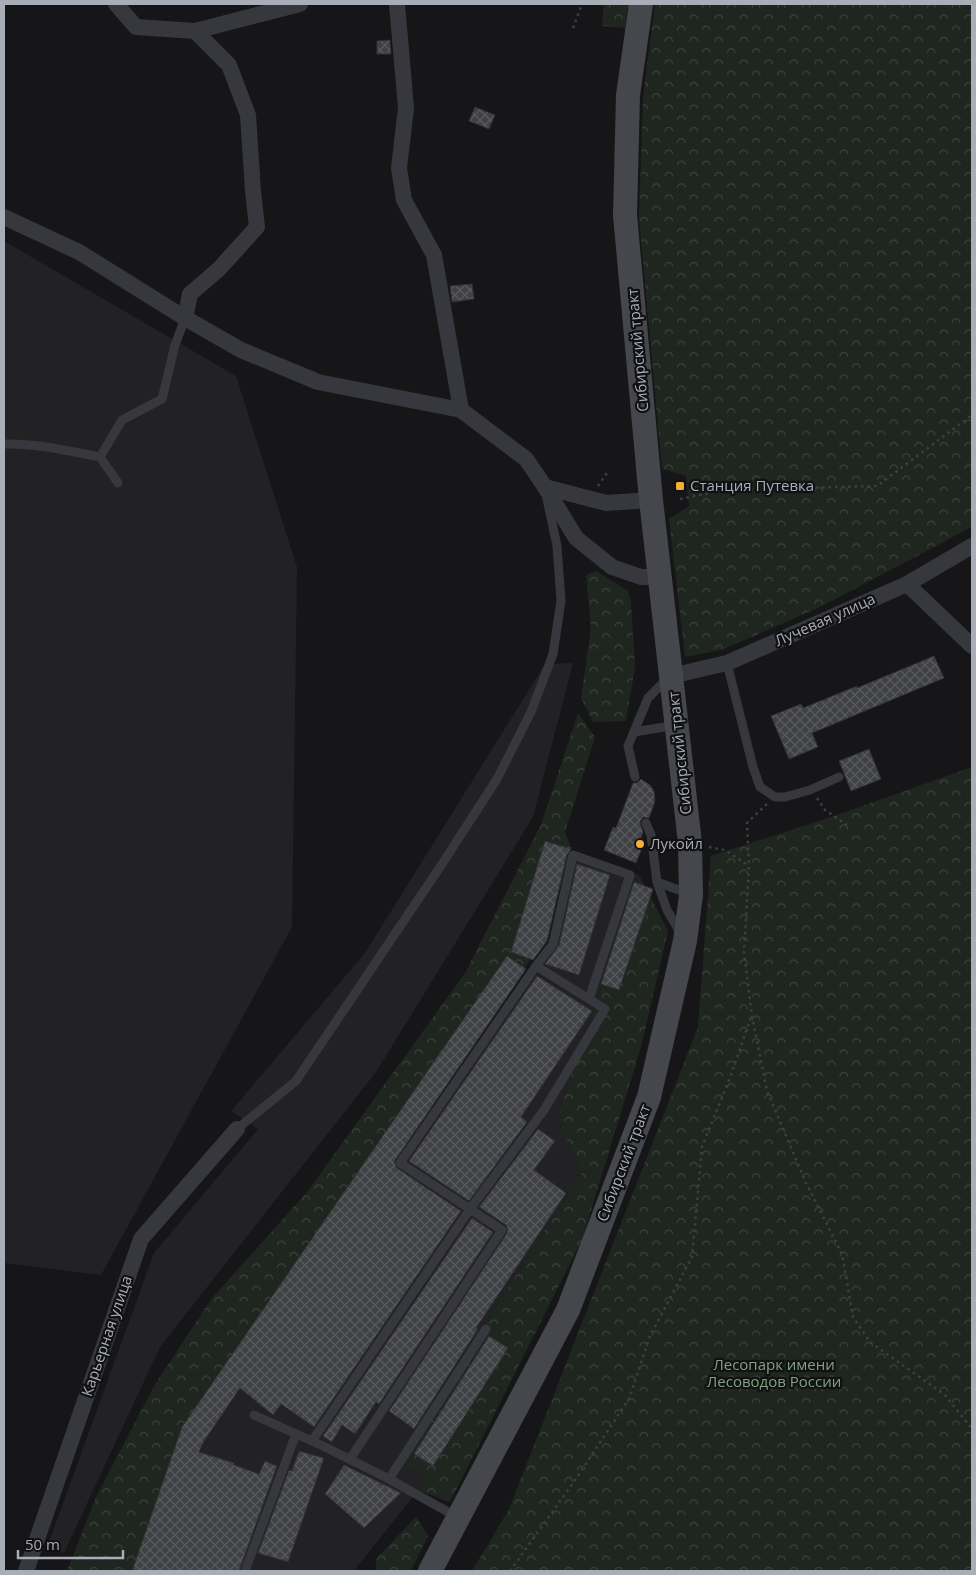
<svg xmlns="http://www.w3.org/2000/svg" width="976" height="1575" viewBox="0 0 976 1575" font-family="'Open Sans',sans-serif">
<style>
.built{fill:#222225}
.forest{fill:url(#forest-crowns)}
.building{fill:url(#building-cross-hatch);stroke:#303034}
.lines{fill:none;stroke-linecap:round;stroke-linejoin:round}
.path{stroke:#3d3f44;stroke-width:2.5;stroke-dasharray:2.5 4;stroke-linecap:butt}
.lane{stroke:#37383d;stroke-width:9}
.street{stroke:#37383d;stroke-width:16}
.secondary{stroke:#45474d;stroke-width:24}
.poi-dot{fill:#f2b134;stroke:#111113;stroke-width:2}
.labels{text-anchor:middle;stroke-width:4.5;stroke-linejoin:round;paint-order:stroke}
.street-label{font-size:15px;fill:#a8adb8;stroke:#111113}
.poi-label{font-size:15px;fill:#a8adb8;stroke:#111113;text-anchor:start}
.park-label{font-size:15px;fill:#7fa381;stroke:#111113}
</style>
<defs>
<pattern id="forest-crowns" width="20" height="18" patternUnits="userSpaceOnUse" patternTransform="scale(1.25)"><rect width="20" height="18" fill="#1e261f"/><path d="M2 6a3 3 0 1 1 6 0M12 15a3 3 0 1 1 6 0" fill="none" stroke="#3c433d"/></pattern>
<pattern id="building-cross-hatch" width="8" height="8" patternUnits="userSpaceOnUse" patternTransform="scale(1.25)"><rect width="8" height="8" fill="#404145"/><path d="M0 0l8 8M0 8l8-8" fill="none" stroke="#595a5e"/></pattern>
</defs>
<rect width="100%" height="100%" fill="#161618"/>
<g class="built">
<polygon points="4,241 236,376 297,567 292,927 101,1275 4,1263"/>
<polygon points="573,663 533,817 376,1072 160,1347 64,1553 46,1550 154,1253 258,1129 231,1111 365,953 545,664"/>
<polygon points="573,855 639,875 557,1118 582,1173 398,1458 426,1480 354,1571 139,1571 162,1507 206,1422 553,944"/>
</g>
<g class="forest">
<polygon points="604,4 628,4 625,28 602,26"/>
<polygon points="655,4 972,4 972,527 820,607 722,650 685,657 669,519 689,506 686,476 662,469 639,217 643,97"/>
<polygon points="596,571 627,590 631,601 635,667 626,721 593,722 581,698 591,627 586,575"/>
<polygon points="578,713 595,737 565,832 571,848 549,928 528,963 171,1473 137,1571 67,1571 96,1497 154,1386 212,1298 307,1192 465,973 541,825"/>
<polygon points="972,767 972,1571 472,1571 509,1509 698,1027 711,856 831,817"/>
<polygon points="639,875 668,931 641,1047 582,1240 450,1502 418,1490 426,1480 398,1458 582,1173 557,1118"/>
<polygon points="416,1517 428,1536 411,1571 376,1571 376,1559"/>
</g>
<g class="building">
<polygon points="390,40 391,54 377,54 377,41"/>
<polygon points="475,107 495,115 489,129 469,121"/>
<polygon points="472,284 474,299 452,302 450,286"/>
<polygon points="934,656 944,678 812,733 818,747 789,759 771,716 801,704 803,708 857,686 857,688"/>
<polygon points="869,749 881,779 851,791 839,761"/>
<polygon points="641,779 650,785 654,791 655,801 649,818 643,817 640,822 643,832 641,838 645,841 636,863 604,850 613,827 616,828 633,783 637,783"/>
<polygon points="545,841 571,849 567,854 547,941 533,960 511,952"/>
<polygon points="577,864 610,875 579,975 545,964 559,945"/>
<polygon points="634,882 653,889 619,990 601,984"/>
<polygon points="507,956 526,969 394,1162 397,1168 461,1211 314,1427 281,1404 273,1415 240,1388 204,1441 199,1452 234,1463 234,1465 259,1474 265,1461 277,1466 239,1571 132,1571 182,1427"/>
<polygon points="537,976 592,1011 521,1117 527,1122 469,1201 409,1161"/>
<polygon points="538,1129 555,1141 534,1170 566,1193 476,1328 478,1329 414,1429 389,1411 507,1233 508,1230 506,1225 479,1207"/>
<polygon points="472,1218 493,1232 379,1404 376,1402 355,1434 342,1425 332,1442 323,1436"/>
<polygon points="489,1336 508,1348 433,1466 414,1454"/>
<polygon points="299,1451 324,1458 288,1562 258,1553 289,1470 292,1471"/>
<polygon points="344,1465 401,1493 364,1528 325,1494"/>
</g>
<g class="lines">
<g class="path">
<polyline points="573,28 582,4"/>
<polyline points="598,486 607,473"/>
<polyline points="680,499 723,490 877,486 972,415"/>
<polyline points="817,798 825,810 847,825"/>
<polyline points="767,804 747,823 749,866 744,952 752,1016 767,1091 806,1183 842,1254 853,1317 870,1342 945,1395 972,1429"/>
<polyline points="709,847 725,850 749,866"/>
<polyline points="510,1571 573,1483 629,1399 650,1336 692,1257 702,1147 731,1075 751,1017"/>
</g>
<g class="lane">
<path d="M 4,444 C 37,443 68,451 100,457 L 122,420 L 162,399 L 175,345 L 185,318"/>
<polyline points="100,457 118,483"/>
<polyline points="727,663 753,767 760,787 775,797 785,797 810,790 839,777"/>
<polyline points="634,732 677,725"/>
<polyline points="635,777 628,746 648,698 667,679"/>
<polyline points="646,823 651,835 657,882 690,894"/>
<polyline points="657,882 667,910 681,934"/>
<polyline points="536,966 605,1009 544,1110 470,1209 400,1163 536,966 553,944 573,855 630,875 589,999"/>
<polyline points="237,1129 296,1081 442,864 497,779 531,712 553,654 561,601 557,546 547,499"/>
<polyline points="254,1415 323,1446 389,1479 457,1517"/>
<polyline points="312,1441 470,1209 502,1230 350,1459"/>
<polyline points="389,1479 486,1329"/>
<polyline points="245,1571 296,1434"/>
</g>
<g class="street">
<polyline points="116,4 136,27 195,31 229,65 248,115 253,191 257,227 219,269 190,294 185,318"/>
<polyline points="397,4 406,108 399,168 404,200 434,255 461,410"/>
<polyline points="195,31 300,4"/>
<polyline points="4,217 79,252 185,318 241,350 318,382 461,410 526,459 545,487 606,503 651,500"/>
<polyline points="545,487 576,538 612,567 641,577 660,577"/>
<polyline points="907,584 972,646"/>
<polyline points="671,676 727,663 907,584 972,546"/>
<polyline points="26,1571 141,1239 237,1129"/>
</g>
<polyline class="secondary" points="430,1571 568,1310 649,1097 685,941 691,895 690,843 651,500 625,215 628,95 641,4"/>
</g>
<g class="poi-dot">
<rect x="675" y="481" width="10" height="10" rx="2.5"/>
<circle cx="640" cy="844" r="5"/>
</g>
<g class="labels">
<g class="street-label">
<text transform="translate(638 350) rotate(-95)" y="5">Сибирский тракт</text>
<text transform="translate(825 620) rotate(-24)" y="5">Лучевая улица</text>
<text transform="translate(680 753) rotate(-96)" y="5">Сибирский тракт</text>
<text transform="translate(624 1163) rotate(-69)" y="5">Сибирский тракт</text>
<text transform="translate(107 1336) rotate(-71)" y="5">Карьерная улица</text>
</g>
<g class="poi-label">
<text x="690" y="491">Станция Путевка</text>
<text x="650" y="849">Лукойл</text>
</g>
<g class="park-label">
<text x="774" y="1370">Лесопарк имени<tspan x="774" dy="17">Лесоводов России</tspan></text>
</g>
</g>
<rect width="976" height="1575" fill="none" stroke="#a8adb8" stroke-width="10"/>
<path d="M18 1550v8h105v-8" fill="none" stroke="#a8adb8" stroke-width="2.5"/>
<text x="25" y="1550" font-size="15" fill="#a8adb8" stroke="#111113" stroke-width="4" paint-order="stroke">50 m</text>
</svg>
